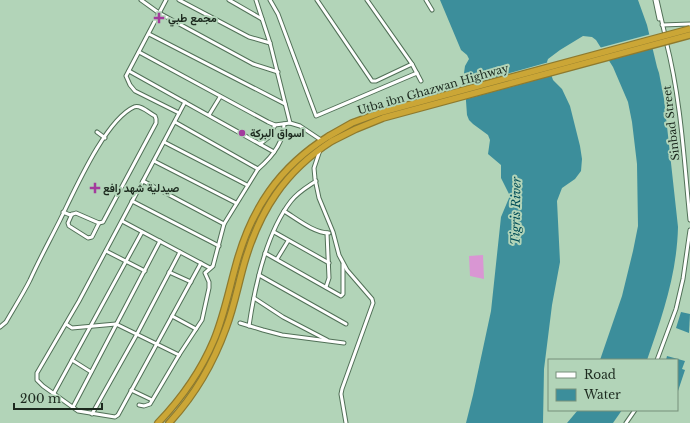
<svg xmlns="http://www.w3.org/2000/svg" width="690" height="423" viewBox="0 0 690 423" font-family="'Libre Baskerville',Vazirmatn,serif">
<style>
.green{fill:#d996d3}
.water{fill:#3c8e9b}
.pier{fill:#b2d4b8}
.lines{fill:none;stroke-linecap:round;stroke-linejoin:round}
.minor-casing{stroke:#517057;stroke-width:5}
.motorway-casing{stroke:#8e7a2e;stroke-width:8}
.minor{stroke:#fff;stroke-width:3}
.motorway{stroke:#cba636;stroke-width:5.5}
.motorway-bridge-casing{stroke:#8e7a2e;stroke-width:8;stroke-linecap:butt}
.motorway-bridge{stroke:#cba636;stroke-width:5.5}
.poi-dot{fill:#a33b9d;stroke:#b2d4b8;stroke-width:1.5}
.labels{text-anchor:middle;stroke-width:4;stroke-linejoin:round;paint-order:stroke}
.poi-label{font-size:11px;font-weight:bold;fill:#1c291e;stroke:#b2d4b8;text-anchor:start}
.street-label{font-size:11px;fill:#1c291e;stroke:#b2d4b8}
.water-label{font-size:12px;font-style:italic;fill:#014d57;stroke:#b2d4b8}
</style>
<rect width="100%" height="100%" fill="#b2d4b8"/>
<polygon class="green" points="483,255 484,279 470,276 469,256"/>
<g class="water">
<path d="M 440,0 L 638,0 L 647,25 L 657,67 L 659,73 L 664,99 L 678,227 C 677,274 662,317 647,360 L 600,360 L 622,296 L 633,251 L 638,226 L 637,164 L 632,122 L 628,102 L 613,67 L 596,40 L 592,37 L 583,36 L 560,50 L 548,59 L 547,62 L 553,80 L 562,89 L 570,106 L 580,146 L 582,159 L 581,171 L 575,179 L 562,188 L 557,201 L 560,262 L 552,305 L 544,369 L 543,423 L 466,423 L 473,395 L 491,311 L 501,217 L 509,198 L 509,194 L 501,178 L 501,165 L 488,154 L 490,140 L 488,135 L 473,124 L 469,120 L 467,115 L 464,73 L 465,66 L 469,59 L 467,55 L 461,50 Z"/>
<polygon points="681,312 690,314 689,333 676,328"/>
<polygon points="667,356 685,361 682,369 685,370 678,391 677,390 677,360 666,360"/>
<polygon points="578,410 622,410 613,423 567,423"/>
</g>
<g class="pier">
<polygon points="651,34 654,48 607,61 599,48"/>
<polygon points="549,62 554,75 463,100 463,86"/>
</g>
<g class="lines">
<g class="minor-casing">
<g id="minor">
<polyline points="141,0 159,13 253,64 278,72"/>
<polyline points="166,0 126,76 130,85 135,91 179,113"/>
<polyline points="179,0 249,37 270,43"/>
<polyline points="229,0 262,19"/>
<polyline points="256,0 270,43 290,123"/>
<polyline points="270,0 278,14 316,116 417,73"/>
<polyline points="317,0 372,81 376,81 412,64"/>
<polyline points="367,0 412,64 421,81"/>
<polyline points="426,0 432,10"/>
<polyline points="655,0 659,19"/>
<polyline points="657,0 665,35"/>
<polyline points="662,25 690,24"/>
<polyline points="149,34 285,104"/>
<path d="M 666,41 C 681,99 684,160 690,220"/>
<polyline points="139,52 268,122 275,125 290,123 300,126 321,140"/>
<polyline points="129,71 274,152"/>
<polyline points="185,102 79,301 37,373 37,380 43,386 78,411 115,417 118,415 201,263"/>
<polyline points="209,115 220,97"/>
<path d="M 175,122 L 258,169 C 271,158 284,143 284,124"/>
<polyline points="97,132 105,138"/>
<polyline points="164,142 247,185"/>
<polyline points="260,144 269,137 275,125"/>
<polyline points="320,150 314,168 315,179 319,198 333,232 339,255 347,270 372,299 373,303 342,389 341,394 346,423"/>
<polyline points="154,161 236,203"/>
<polyline points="143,181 224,224"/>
<polyline points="132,201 219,246"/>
<path d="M 284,211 C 297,219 314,233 329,233"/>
<polyline points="72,214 68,223 69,226 88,238 92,237 99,223"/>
<polyline points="122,221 210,268"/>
<polyline points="274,232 329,263"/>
<polyline points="106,251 145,271"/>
<polyline points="265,253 341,296 343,294 343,264"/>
<polyline points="277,259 288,241"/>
<polyline points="169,272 191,282"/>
<polyline points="259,275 346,324"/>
<polyline points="326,287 329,278 327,233"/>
<polyline points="254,298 283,317 327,340"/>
<polyline points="172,316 196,329"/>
<polyline points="240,323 263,330 282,335 344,343"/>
<polyline points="66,324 72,328 116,324 179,355"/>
<path d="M 249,326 C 255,285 266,233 291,201 C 298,192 307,187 316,181"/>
<path d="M 0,327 L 6,322 C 14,308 23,294 30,280 C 39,260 50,240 60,220 C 74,192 105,120 134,107 C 140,104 149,113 155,116 L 156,119 L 156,123 L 103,222 L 99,223 L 76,213 L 70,215 L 63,212"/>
<polyline points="72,360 91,372"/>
<polyline points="657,360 676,309 683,279 690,230"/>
<polyline points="131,390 152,400"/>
<polyline points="54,393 142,232"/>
<polyline points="139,405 144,406 150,404 179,355 202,320 209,288 209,282 205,273 213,266 224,224 258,169"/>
<polyline points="73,407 160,241"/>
<polyline points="92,414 137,334 180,252"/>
<polyline points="626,423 635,410"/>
</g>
</g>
<g class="motorway-casing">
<g id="motorway">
<path d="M 158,423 C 181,399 201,371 214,340 C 224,316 229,290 236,265 C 251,209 279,167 329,136"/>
<path d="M 169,423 C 195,395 213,364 226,328 C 234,307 238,285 244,264 C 259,211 285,171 332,141"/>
</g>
</g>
<use href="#minor" class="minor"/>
<use href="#motorway" class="motorway"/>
<g class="motorway-bridge-casing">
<g id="motorway-bridge">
<polyline points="329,136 352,123 382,112 690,29"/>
<polyline points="332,141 356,129 383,118 690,35"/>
</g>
</g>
<use href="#motorway-bridge" class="motorway-bridge"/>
</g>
<g class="poi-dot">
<path d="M157 12h4v4h4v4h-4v4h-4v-4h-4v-4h4z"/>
<circle cx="242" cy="133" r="4"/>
<path d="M93 182h4v4h4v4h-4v4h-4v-4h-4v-4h4z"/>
</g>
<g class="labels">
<g class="poi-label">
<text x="168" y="22">مجمع طبي</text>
<text x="250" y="137">اسواق البركة</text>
<text x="103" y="192">صيدلية شهد رافع</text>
</g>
<g class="street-label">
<text transform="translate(433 89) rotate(-16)" y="4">Utba ibn Ghazwan Highway</text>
<text transform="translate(671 123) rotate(-97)" y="4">Sinbad Street</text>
</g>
<g class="water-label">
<text transform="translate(516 211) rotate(-89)" y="4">Tigris River</text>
</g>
</g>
<rect x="548" y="359" width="130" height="52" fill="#b2d4b8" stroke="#76907a"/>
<rect x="556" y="372" width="20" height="6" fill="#ffffff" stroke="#76907a"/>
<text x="584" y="379" font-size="12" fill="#1c291e">Road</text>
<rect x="556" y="389" width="20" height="12" fill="#3c8e9b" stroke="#76907a"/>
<text x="584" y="399" font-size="12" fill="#1c291e">Water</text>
<path d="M14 403v6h88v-6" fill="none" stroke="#1c291e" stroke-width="2"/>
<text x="20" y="403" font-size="12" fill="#1c291e" stroke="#b2d4b8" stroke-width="3" paint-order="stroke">200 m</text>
</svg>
